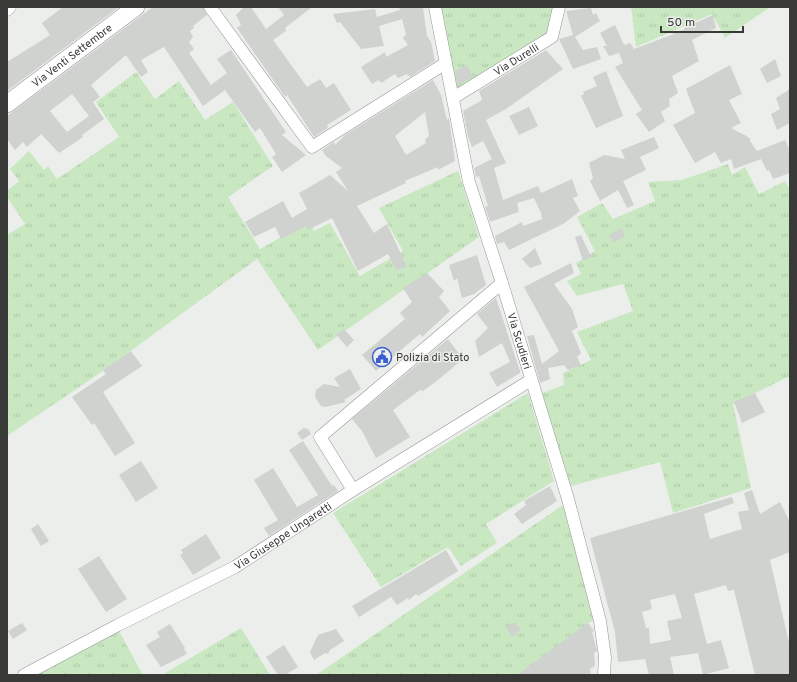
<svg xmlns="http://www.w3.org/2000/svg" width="797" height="682" viewBox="0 0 797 682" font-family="Overpass,sans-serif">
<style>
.grass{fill:url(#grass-tufts)}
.building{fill:#cfd2cf;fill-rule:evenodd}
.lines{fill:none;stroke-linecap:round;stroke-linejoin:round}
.street-casing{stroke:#949794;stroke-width:13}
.secondary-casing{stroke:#949794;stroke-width:18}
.street{stroke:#fff;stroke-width:12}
.secondary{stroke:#fff;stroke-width:17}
.labels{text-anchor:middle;stroke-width:3;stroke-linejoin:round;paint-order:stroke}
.street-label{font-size:11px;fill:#393a38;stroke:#eceeeb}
.poi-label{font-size:11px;fill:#393a38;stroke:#eceeeb;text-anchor:start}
</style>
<defs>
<pattern id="grass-tufts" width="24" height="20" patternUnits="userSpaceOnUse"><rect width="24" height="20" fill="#c9e8c2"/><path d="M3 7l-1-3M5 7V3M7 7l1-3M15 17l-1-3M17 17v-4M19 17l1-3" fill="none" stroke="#adc8a7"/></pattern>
</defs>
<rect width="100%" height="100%" fill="#eceeeb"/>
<g class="grass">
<polygon points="439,7 555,7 549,35 456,91"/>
<polygon points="631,7 770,7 725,38 712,14 636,47"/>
<polygon points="136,72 155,99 179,81 205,120 233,102 273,166 228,197 260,249 310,221 314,231 330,223 360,276 403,251 379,208 458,171 479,237 318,350 257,259 100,373 7,436 7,235 25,224 7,197 7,191 19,181 10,169 29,151 44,170 48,166 57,179 119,137 96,102"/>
<polygon points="728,164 732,175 745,167 759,194 785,181 790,190 790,376 733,404 751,488 673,513 660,462 571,486 542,393 564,385 563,373 591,360 577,332 633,311 623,284 577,296 567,281 581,274 576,263 595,251 577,217 602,203 613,219 655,201 648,182 682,180"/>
<polygon points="528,393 554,481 486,524 497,543 461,566 448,547 381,587 333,513"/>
<polygon points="563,505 593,620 518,675 316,675"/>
<polygon points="241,628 270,675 162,675"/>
<polygon points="119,631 143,675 35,675"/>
</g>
<g class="building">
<polygon points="63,7 119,7 7,91 7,62 50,35 42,23"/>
<path d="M 153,7 L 203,7 L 207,15 L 193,26 L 194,28 L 190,31 L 193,37 L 189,42 L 194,49 L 189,53 L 211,85 L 227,73 L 217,59 L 231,50 L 286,132 L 282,135 L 306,155 L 282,172 L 272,157 L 276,154 L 260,128 L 255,132 L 225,90 L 203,106 L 164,47 L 141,60 L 148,72 L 141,77 L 126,55 L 91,85 L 100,97 L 93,102 L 104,119 L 82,135 L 83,137 L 59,153 L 41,134 L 27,147 L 23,142 L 15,150 L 7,139 L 7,116 ZM 72,94 L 89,116 L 67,132 L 50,111 Z"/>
<polygon points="244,7 251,7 266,29 284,15 278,7 312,7 285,28 286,31 273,40 307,87 320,79 326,88 334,83 351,110 327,125 328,128 314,137 287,95 285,97 237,28 241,25 236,15"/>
<polygon points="399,7 423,7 427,36 431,42 435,61 410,77 407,74 398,78 395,74 381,83 379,80 372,84 361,67 385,52 386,57 408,45 403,38 406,34 402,19 379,26 384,46 361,49 340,22 337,23 333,14 375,9 377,17 400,10"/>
<polygon points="591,8 593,15 596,13 600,21 575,37 583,50 597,47 601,59 573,69 559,39 573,35 566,11"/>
<polygon points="713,15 716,28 692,40 699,61 672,76 678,93 669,99 670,106 661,112 665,121 649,132 636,114 642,110 615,67 623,63 619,53 609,56 603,46 607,46 600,33 615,25 624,45 630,43 634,49 674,34 673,32 684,30 684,28"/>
<polygon points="546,50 563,69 506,109 486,120 506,163 494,168 503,200 538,186 541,193 572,179 578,196 573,198 580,211 563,224 509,250 504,242 497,244 495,236 522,222 523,226 542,219 541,213 534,198 517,203 519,212 490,222 485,207 488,206 479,176 476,177 474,168 492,159 483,141 472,147 468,137 463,111 482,100 479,91"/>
<polygon points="775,59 781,76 767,83 760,69"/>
<polygon points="467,65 473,77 458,85 455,71"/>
<polygon points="730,65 742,94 729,100 741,123 731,128 750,138 750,141 757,151 785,140 790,151 790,173 773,179 769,170 767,171 761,159 734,169 731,159 721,163 715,152 695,163 673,125 695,113 686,89"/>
<polygon points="606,71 623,116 596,128 581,96 584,94 583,92 597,86 593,77"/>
<path d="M 433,80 L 441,95 L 447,120 L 449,118 L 455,161 L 438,170 L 438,167 L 405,181 L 406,183 L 357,206 L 374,233 L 387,224 L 407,267 L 396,270 L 388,254 L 358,271 L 332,218 L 308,230 L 306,226 L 281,239 L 275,227 L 254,237 L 245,222 L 283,201 L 292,218 L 307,209 L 299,193 L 330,175 L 348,191 L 336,172 L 342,168 L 326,156 L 322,150 L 334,142 L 335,145 L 345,135 ZM 425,112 L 429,136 L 425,140 L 426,143 L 406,155 L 395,136 Z"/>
<polygon points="790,89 790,123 777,130 771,114 780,109 776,98"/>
<polygon points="529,107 538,126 519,135 509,116"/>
<polygon points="654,137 659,148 640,157 646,170 623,181 634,205 627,208 618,190 600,201 590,181 593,178 589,163 604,155 625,159 621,150"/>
<polygon points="621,228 625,236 613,243 609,235"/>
<polygon points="581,235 591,257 583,261 575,237"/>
<polygon points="535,248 542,264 530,268 522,259"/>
<polygon points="477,255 486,285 474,294 462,298 457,278 454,281 449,265"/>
<polygon points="571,263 574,273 554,284 572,309 578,327 572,331 581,353 577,357 581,365 568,370 564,365 548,368 550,379 540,383 527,336 534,335 542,364 559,351 524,287"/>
<polygon points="427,273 444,291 439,297 450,311 422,337 420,334 376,371 362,355 405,319 400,313 412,302 403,288"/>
<polygon points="496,298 520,371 520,373 497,387 489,373 510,362 502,343 479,357 475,341 488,328 477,314"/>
<polygon points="344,329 354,340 347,347 336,334"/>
<polygon points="448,339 463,359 438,380 423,391 420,390 393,410 410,437 376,458 362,431 352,419"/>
<polygon points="131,351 142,366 103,392 135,443 115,456 94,423 92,425 72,397 106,374 103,370"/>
<polygon points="350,369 361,389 344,400 346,402 326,407 321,406 315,397 316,390 324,384 340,387 334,378"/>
<polygon points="755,393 765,412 742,423 734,402"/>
<polygon points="304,428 308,429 311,434 302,440 297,433"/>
<polygon points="303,441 332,486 334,485 338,491 269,536 264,528 278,520 254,480 273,468 297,507 318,495 289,450"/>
<polygon points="141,461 158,488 136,502 119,475"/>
<polygon points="550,486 557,501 522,524 514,514 526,505 524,501"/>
<path d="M 752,490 L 760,514 L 780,502 L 790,522 L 790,552 L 770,560 L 790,647 L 790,675 L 755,675 L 734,590 L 728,591 L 726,585 L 694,594 L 707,644 L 721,640 L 729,668 L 703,675 L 698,653 L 670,657 L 674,675 L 649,675 L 645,659 L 618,662 L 615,632 L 590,538 L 732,497 L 734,503 L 704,514 L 710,539 L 742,529 L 738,512 L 749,510 L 744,493 ZM 675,594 L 682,618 L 667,621 L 671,640 L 650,644 L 649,628 L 646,628 L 642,612 L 652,609 L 650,600 Z"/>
<polygon points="38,524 49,541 41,546 31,529"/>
<polygon points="206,534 221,558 193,575 180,555 183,553 181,550"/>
<polygon points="446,550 458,571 418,596 416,594 409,600 408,598 397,605 391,597 359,617 352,606"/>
<polygon points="99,556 127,599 106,612 78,569"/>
<polygon points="515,622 521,630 512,637 506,628"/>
<polygon points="22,623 27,630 13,639 8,631"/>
<polygon points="588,623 594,631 592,632 597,651 594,653 595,666 590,669 591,675 517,675"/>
<polygon points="170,624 185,648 184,649 187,654 161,667 146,645 160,637 157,632"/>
<polygon points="336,629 344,641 330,650 328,654 325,653 314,660 310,652 318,635"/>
<polygon points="284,645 298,667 285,675 278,675 266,657"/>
</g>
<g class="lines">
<g class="street-casing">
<g id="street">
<polyline points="210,7 312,147 446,63"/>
<path id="s1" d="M 435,7 L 469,182 L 502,283 L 568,499 L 600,621 L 605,657 L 604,675"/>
<polyline points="7,10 10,7"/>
<path id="s2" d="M 453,98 L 552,37 L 559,7"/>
<polyline points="353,490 320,437 502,283"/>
<path id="s3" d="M 24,675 L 118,625 L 235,567 L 353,490 L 531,380"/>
</g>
</g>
<g class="secondary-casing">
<g id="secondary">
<path id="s4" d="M 7,104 L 136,7"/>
</g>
</g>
<use href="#street" class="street"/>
<use href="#secondary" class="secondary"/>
</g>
<defs>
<g id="civic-ring" transform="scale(1)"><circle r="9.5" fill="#eceeeb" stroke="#3b5ed0" stroke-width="1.5"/><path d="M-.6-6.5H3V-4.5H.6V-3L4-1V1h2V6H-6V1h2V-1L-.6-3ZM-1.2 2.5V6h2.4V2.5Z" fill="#3b5ed0"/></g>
</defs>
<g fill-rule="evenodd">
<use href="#civic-ring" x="382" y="357"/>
</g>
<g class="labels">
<g class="street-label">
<text dy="4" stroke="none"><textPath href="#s4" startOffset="81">Via Venti Settembre</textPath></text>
<text dy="4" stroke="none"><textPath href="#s2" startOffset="74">Via Durelli</textPath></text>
<text dy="4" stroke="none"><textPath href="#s1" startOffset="345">Via Scudieri</textPath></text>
<text dy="4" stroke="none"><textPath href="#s3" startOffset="294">Via Giuseppe Ungaretti</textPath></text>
</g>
<g class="poi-label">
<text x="396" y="361">Polizia di Stato</text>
</g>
</g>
<rect width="797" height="682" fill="none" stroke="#393a38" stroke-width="16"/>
<path d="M661 26v6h82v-6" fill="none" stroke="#393a38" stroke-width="2"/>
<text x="667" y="26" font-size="12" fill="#393a38" stroke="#eceeeb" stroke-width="3" paint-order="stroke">50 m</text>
</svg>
